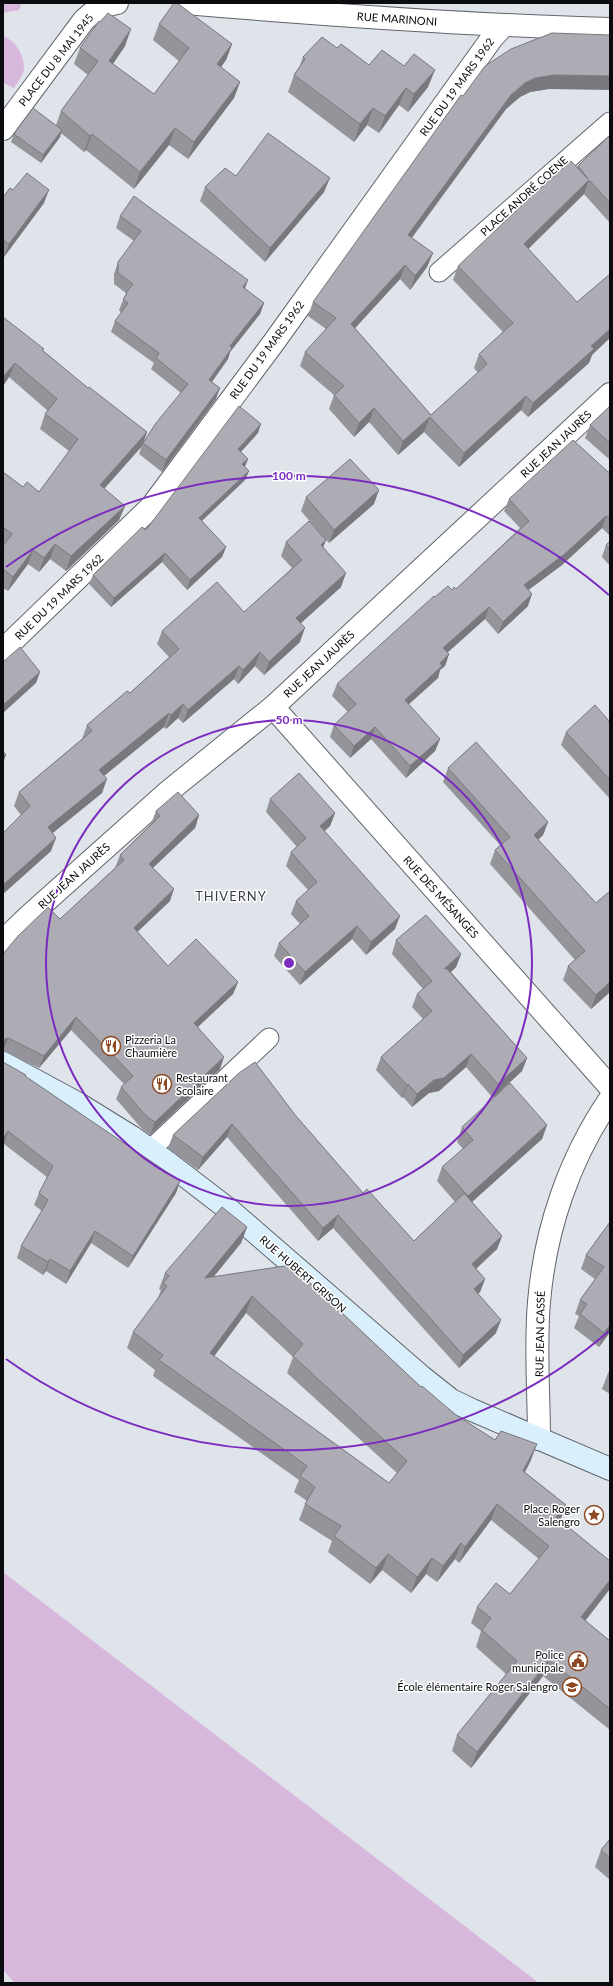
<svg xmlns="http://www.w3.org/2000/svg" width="613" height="1986" viewBox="0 0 613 1986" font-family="Lato,sans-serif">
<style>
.green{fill:#d8b7dd}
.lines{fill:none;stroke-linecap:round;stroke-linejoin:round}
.lane-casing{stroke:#61646b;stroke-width:21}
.street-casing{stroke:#61646b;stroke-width:24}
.secondary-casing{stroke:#61646b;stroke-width:24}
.lane{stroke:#fff;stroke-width:19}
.street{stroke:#fff;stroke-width:22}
.secondary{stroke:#daeffc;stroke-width:22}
.wall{fill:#95949b;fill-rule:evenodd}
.shaded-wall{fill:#79787e}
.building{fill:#adacb4;stroke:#79787e;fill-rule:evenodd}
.ring{fill:none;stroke:#7b2cbf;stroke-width:2}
.labels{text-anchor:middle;stroke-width:3;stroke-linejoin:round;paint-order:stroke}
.street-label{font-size:11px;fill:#0b0c0f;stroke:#fff}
.poi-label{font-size:11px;fill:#0b0c0f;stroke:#fff;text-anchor:end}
.quarter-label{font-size:13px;letter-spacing:1px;fill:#3c3f45;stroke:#fff}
.centre{fill:#7b2cbf;stroke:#fff;stroke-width:2}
.ring-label{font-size:12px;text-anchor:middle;font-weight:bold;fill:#7b2cbf;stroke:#fff;stroke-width:3;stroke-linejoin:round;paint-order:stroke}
</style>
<rect width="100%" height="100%" fill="#dfe3ea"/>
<g class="green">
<polygon points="3,3 22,3 19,10 3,13"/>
<path d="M 3,36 C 15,40 25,56 24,69 C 24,74 17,83 14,88 L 3,83 Z"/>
<polygon points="3,1572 539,1983 15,1983 3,1970"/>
</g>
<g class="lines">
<g class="lane-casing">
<g id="lane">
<polyline points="439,272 610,122"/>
<polyline points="150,1150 269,1038"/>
</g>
</g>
<g class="street-casing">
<g id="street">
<path d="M 185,3 C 326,15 468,25 610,29"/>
<path d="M 3,129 L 84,20 C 94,10 103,6 117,3"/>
<polyline points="3,650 152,506 274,342 492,38 503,26"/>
<polyline points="273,707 610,1087"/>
<polyline points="3,941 29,916 169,791 273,707 610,394"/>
<path d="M 539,1439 C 539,1394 535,1347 539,1302 C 545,1230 569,1159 610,1099"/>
</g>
</g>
<g class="secondary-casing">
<polyline id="secondary" points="3,1063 77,1103 132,1137 167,1162 232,1212 422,1377 451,1400 472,1410 610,1469"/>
</g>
<use href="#lane" class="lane"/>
<use href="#street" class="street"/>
<use href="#secondary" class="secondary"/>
</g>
<g class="wall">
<polygon points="159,24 232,44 226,60 221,67 240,82 234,98 188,159 169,145 134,189 86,150 84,152 61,133 60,137 41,163 11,142 14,134 56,125 61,111 88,75 74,64 80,48 125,46 113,64 154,94 179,61 153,40"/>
<polygon points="337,48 369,65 428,87 408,112 399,105 379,133 367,125 354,142 288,92 294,75 299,68 303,57"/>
<polygon points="549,89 530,92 520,97 506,109 412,238 433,253 427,267 410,290 400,279 355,328 431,415 478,373 474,368 479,354 503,332 453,280 458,266 577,167 610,135 610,223 584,194 528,249 592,355 589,363 528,417 521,410 459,467 424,432 398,455 369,422 354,437 329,409 334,395 300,366 305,352 326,329 308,316 313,302 463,96"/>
<polygon points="236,176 324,192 265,262 200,201 205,187"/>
<polygon points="13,190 44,203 4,257 3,257 3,197"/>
<polygon points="120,216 245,289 264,303 260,314 230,352 228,359 212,382 216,399 162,472 139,454 143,443 181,393 151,369 154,363 111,332 115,321 121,313 119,310 126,293 114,284 114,274 118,262 134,241 116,228"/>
<polygon points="3,317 88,388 147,432 142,446 104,489 125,506 119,520 66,571 50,559 39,572 28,564 8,591 3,588 3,472 23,487 39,492 69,451 40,429 45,414 48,411 9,377 3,386"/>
<polygon points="610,406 610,460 585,438 590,425"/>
<polygon points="258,433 241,452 248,459 245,467 249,471 245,480 202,521 226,547 222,557 187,590 162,562 111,607 89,584 93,575 146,530"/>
<polygon points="607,471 610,473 610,536 602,528 562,565 528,590 528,606 498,634 485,619 447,653 449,654 445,666 440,670 438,678 408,705 440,739 435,751 406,778 371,739 350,758 330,737 334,725 348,712 332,696 337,684 435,597 452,590 456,589 520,528 504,511 509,499"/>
<polygon points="306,497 374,504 329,543 326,540 323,547 341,587 301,623 300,642 264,675 255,666 238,684 234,679 183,723 178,718 166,729 164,727 104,776 102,793 52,833 51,851 3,894 3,833 21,815 14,806 19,792 82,739 87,725 130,693 169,657 157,644 162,631 244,612 292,568 281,556 286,542 325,539 301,511"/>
<polygon points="610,541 610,566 602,557 606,545"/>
<polygon points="610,722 610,799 561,745 566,732"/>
<polygon points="448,768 548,822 543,835 538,840 596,903 610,891 610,992 591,1009 563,980 568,966 575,960 490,864 495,850 500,845 443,782"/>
<polygon points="270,799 335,813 330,826 324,831 395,929 366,955 352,939 300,985 274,956 279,943 300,924 291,914 296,901 308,890 286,866 291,852 297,847 266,812"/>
<polygon points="156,811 199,815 195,828 153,868 170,901 137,932 168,966 238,982 233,994 198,1027 220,1069 150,1135 142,1129 116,1099 121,1087 124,1084 71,1030 39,1068 3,1051 3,954 60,919 115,868 120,855 151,824"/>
<polygon points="396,940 461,954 456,967 451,972 527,1058 522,1071 493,1098 466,1067 439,1091 429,1093 412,1107 403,1097 402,1098 376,1070 381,1057 423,1019 412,1007 417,994 423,989 392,954"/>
<polygon points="3,1062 26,1075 26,1077 180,1181 176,1193 128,1268 91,1243 66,1284 46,1271 43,1275 17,1258 21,1246 42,1211 34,1205 39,1193 47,1177 4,1144 3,1145"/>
<polygon points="239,1073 296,1116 363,1193 414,1241 455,1202 437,1181 442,1167 463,1149 457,1142 462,1127 547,1125 542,1139 472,1202 502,1236 497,1249 476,1269 485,1279 480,1292 478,1294 496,1333 459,1368 333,1228 318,1241 227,1137 198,1170 168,1148 173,1135"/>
<polygon points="610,1222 610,1332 599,1347 574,1328 579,1316 575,1314 580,1300 595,1279 581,1269 586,1255"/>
<path d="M 247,1227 L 241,1243 L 213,1277 L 291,1265 L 421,1387 L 456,1415 L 495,1440 L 531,1460 L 525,1472 L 566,1505 L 560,1521 L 585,1621 L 610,1641 L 610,1730 L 543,1676 L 471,1768 L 452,1751 L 457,1735 L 506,1674 L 476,1647 L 481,1631 L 471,1623 L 477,1607 L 510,1594 L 539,1559 L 491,1520 L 459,1563 L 455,1559 L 437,1582 L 426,1574 L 411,1593 L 382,1570 L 370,1584 L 328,1552 L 332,1541 L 299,1520 L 305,1504 L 307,1501 L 294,1492 L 299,1480 L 153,1376 L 155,1370 L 127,1348 L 133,1332 L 157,1300 L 161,1290 L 159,1289 L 165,1273 ZM 246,1313 L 293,1357 L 287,1373 L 397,1473 L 389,1483 L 214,1356 Z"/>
<polygon points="610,1368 610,1394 602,1389"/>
<polygon points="610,1839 610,1880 595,1867 601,1850"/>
</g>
<g class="shaded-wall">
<polygon points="131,29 125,46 103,78 109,61"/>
<polygon points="232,44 226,60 211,81 217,64"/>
<polygon points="435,70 428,87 408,112 414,94"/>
<polygon points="554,75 610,76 610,90 549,89 530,92 520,97 506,109 403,249 408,235 511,95 525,83 535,78"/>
<polygon points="240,82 234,98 188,159 194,142"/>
<polygon points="406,88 399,105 379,133 385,116"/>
<polygon points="373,108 367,125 354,142 360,124"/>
<polygon points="175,128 169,145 134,189 140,172"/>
<polygon points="62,130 60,137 41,163 43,155"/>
<polygon points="92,134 86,150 84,152 90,136"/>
<polygon points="330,178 324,192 265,262 270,248"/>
<polygon points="589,180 584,194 519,258 524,244"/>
<polygon points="49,190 44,203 4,257 9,244"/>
<polygon points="433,253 427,267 410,290 415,276"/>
<polygon points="405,265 400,279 346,338 351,324"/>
<polygon points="248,280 244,291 243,287"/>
<polygon points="264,303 260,314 230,352 228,359 205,391 209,380 230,346"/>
<polygon points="610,329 610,338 592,355 589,363 528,417 533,403 591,346"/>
<polygon points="15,363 9,377 3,386 3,378"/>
<polygon points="220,388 216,399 162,472 166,460"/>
<polygon points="526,396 521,410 459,467 464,453"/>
<polygon points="374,408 369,422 354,437 359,423"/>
<polygon points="430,417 424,432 398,455 403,441"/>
<polygon points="261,424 258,433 235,458 238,449"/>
<polygon points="147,432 142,446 94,500 100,485"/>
<polygon points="248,459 244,468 242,464"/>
<polygon points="249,471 245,480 195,527 199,518"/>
<polygon points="379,490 374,504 329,543 334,530"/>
<polygon points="125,506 119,520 66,571 71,556"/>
<polygon points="606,516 602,528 562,565 519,597 524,585"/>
<polygon points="326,540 321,553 321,545"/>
<polygon points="55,544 50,559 39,572 44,558"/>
<polygon points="226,547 222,557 187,590 190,580"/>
<polygon points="33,550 28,564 8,591 13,577"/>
<polygon points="165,553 162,562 111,607 114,598"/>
<polygon points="346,573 341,587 291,632 296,618"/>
<polygon points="532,594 528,606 498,634 503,622"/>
<polygon points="489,607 485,619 439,660 443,648"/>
<polygon points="305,628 300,642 264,675 269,662"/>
<polygon points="260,652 255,666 238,684 243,670"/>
<polygon points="449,654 445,666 440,670 438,678 400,712 405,700 440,663"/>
<polygon points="239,666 234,679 183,723 188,710"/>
<polygon points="40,672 36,683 3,713 3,705"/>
<polygon points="183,704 178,718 166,729 171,715"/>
<polygon points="169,713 164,727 94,784 99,770"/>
<polygon points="375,727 371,739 350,758 354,746"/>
<polygon points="440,739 435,751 406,778 410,766"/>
<polygon points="6,755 3,763 3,757"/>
<polygon points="107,779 102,793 43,841 48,827"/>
<polygon points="335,813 330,826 315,840 320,826"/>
<polygon points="199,815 195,828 144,876 149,864"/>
<polygon points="548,822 543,835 529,848 534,835"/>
<polygon points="56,838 51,851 3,894 3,885"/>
<polygon points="174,889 170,901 129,940 134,928"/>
<polygon points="400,916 395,929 366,955 371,942"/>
<polygon points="357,926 352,939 300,985 305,972"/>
<polygon points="461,954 456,967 440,983 444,969"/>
<polygon points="238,982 233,994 189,1035 194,1023"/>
<polygon points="610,982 610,992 591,1009 596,995"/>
<polygon points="76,1017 71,1030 39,1068 44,1056"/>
<polygon points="8,1038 3,1051 3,1040"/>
<polygon points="471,1054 466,1067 439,1091 429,1093 412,1107 417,1094 434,1080"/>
<polygon points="224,1057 220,1069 150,1135 155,1122"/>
<polygon points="527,1058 522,1071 493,1098 498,1084"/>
<polygon points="408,1084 403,1097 402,1098 407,1085"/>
<polygon points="232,1124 227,1137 198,1170 203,1157"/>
<polygon points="547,1125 542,1139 463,1210 468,1196"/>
<polygon points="8,1131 4,1144 3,1145 3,1139"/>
<polygon points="180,1181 176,1193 128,1268 133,1256"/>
<polygon points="338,1215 333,1228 318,1241 323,1228"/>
<polygon points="247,1227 241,1243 199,1295 205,1278"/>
<polygon points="95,1231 91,1243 66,1284 70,1271"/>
<polygon points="502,1236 497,1249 467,1277 472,1264"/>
<polygon points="50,1259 46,1271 43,1275 48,1262"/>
<polygon points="485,1279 480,1292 469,1302 474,1289"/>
<polygon points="252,1296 246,1313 204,1370 210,1353"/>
<polygon points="501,1320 496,1333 459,1368 463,1355"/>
<polygon points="610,1325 610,1332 599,1347 604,1333"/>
<polygon points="537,1444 531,1460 517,1487 523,1471"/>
<polygon points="497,1504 491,1520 459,1563 465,1547"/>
<polygon points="566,1505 560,1521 556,1517"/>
<polygon points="461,1543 455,1559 437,1582 443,1566"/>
<polygon points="388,1554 382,1570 370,1584 376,1568"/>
<polygon points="432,1558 426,1574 411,1593 417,1577"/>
<polygon points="610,1580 610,1589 575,1634 581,1617"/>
<polygon points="549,1660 543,1676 471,1768 477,1752"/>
</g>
<g class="building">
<polygon points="174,3 177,3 232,44 217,64 240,82 194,142 175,128 140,172 92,134 90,136 61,111 98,61 80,48 99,21 100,22 108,13 131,29 109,61 154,94 189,48 159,24"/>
<polygon points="552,33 610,35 610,76 554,75 535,78 525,83 511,95 408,235 433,253 415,276 405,265 351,324 431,415 487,364 479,354 513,323 458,266 536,192 571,161 588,179 578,166 610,135 610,203 589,180 524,244 577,302 610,274 610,329 591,346 594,349 533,403 526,396 464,453 430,417 403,441 374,408 359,423 334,395 344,386 305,352 336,318 313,302 461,95 463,96 485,66 511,49"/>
<polygon points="322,37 337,48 341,44 369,65 382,50 404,66 414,54 435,70 414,94 406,88 385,116 373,108 360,124 294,75 305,59 303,57"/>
<polygon points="33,108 62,130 43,155 14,134"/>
<polygon points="268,133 330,178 270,248 205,187 225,168 236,176"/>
<polygon points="27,173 49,190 9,244 3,240 3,197 10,188 13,190"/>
<polygon points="134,196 248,280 243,287 264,303 230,346 232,348 209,380 220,388 166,460 143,443 156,423 188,384 156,358 159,353 115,321 128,303 123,299 127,294 126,293 133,284 118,273 118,262 141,231 120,216"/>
<polygon points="3,317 44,349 42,350 88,388 89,387 147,432 100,485 125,506 71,556 55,544 44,558 33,550 13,577 3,569 3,546 12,534 3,527 3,472 23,487 27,482 39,492 78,439 45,414 57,399 15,363 3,377"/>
<polygon points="239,406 261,424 238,449 248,459 242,464 249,471 199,518 226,547 190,580 165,553 114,598 93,575 142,527 146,530"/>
<polygon points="610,406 610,443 590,425"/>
<polygon points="573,440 607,471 610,473 610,519 606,516 566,553 524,585 532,594 503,622 489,607 443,648 449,654 440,663 442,666 405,700 440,739 410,766 375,727 354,746 334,725 356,704 337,684 434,596 435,597 448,586 452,590 454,587 456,589 529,521 509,499"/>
<polygon points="350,459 379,490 334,530 306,497"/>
<polygon points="309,521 326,540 321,545 346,573 296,618 305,628 269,662 260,652 243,670 239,666 188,710 183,704 171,715 169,713 99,770 107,779 48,827 56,838 3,885 3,833 30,806 19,792 92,731 87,725 127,691 130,693 179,649 162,631 217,582 244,612 302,560 286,542"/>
<polygon points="610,541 610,549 606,545"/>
<polygon points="20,647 40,672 3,705 3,662"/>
<polygon points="595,705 610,722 610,780 566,732"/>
<polygon points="476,742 548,822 534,835 596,903 610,891 610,982 596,995 568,966 585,951 495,850 510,837 448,768"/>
<polygon points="3,751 6,755 3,757"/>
<polygon points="299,773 335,813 320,826 400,916 371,942 357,926 305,972 279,943 309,916 296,901 317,882 291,852 306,838 270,799"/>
<polygon points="178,792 199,815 149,864 174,889 134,928 168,966 196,939 238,982 194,1023 224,1057 155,1122 147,1117 121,1087 133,1076 76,1017 44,1056 8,1038 3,1040 3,954 18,936 48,907 60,919 124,860 120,855 160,816 156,811"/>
<polygon points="426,915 461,954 444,969 446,968 527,1058 498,1084 471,1054 444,1078 434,1080 417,1094 408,1084 407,1085 381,1057 432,1011 417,994 432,981 396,940"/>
<polygon points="3,1062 26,1075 25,1076 180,1181 133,1256 95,1231 70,1271 50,1259 48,1262 21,1246 48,1200 39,1193 53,1166 8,1131 3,1139"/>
<polygon points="255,1062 296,1116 363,1193 367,1189 414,1241 464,1193 502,1236 472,1264 485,1279 474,1289 501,1320 463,1355 338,1215 323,1228 232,1124 203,1157 173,1135 239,1073"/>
<polygon points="510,1083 547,1125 468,1196 442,1167 473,1140 462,1127"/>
<path d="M 222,1207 L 247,1227 L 205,1278 L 291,1265 L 421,1387 L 422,1386 L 456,1415 L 495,1440 L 501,1431 L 537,1444 L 523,1471 L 566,1505 L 556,1517 L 610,1561 L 610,1580 L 581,1617 L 610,1641 L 610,1709 L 549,1660 L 477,1752 L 457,1735 L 517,1661 L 482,1630 L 491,1618 L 477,1607 L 496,1583 L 510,1594 L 549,1546 L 497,1504 L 465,1547 L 461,1543 L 443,1566 L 432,1558 L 417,1577 L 388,1554 L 376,1568 L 334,1536 L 341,1526 L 305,1504 L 315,1487 L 300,1476 L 307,1466 L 159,1360 L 163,1355 L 133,1332 L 167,1286 L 163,1283 L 169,1276 L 165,1273 ZM 252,1296 L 303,1344 L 293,1356 L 407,1461 L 389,1483 L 210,1353 Z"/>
<polygon points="610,1222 610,1325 604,1333 580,1314 587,1304 580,1300 604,1267 586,1255"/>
<polygon points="610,1839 610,1858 601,1850"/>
</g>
<g class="ring">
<circle cx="289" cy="963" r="243"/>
<path d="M609 1331A487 487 0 0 1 6 1359M6 567A487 487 0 0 1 609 595"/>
</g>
<defs>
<g id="restaurant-ring" transform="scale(1)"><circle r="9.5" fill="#fff" stroke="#8d4820" stroke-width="1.5"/><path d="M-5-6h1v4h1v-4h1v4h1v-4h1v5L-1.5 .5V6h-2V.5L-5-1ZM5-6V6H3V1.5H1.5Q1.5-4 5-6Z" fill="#8d4820"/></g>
<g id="sight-ring" transform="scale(1)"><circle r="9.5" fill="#fff" stroke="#8d4820" stroke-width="1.5"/><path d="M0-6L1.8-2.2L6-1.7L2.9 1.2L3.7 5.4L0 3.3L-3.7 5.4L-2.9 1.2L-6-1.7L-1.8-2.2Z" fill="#8d4820"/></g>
<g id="civic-ring" transform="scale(1)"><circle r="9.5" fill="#fff" stroke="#8d4820" stroke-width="1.5"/><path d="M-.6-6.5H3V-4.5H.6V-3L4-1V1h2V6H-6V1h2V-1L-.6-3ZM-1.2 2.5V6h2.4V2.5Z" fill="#8d4820"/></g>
<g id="school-ring" transform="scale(1)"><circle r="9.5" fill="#fff" stroke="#8d4820" stroke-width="1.5"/><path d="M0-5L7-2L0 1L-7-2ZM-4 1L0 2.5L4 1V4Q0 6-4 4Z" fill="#8d4820"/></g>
</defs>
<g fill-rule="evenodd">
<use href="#restaurant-ring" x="111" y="1046"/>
<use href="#restaurant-ring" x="162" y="1084"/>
<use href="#sight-ring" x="594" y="1515"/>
<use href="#civic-ring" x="578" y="1661"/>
<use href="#school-ring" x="572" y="1687"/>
</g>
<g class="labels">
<g class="street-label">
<text transform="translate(397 19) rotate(4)" y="4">RUE MARINONI</text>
<text transform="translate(56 60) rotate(-52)" y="4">PLACE DU 8 MAI 1945</text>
<text transform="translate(457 87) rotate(-54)" y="4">RUE DU 19 MARS 1962</text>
<text transform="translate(524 196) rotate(-42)" y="4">PLACE ANDRÉ COENE</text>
<text transform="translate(267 350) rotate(-54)" y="4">RUE DU 19 MARS 1962</text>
<text transform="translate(556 444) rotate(-43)" y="4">RUE JEAN JAURÈS</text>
<text transform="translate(59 597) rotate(-44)" y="4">RUE DU 19 MARS 1962</text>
<text transform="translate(319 664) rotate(-43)" y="4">RUE JEAN JAURÈS</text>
<text transform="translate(74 876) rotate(-42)" y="4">RUE JEAN JAURÈS</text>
<text transform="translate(441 897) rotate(48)" y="4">RUE DES MÉSANGES</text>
<text transform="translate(303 1274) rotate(41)" y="4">RUE HUBERT GRISON</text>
<text transform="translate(540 1334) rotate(-89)" y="4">RUE JEAN CASSÉ</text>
</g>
<g class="poi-label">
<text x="125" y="1044" text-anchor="start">Pizzeria La<tspan x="125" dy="13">Chaumière</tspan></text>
<text x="176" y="1082" text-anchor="start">Restaurant<tspan x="176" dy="13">Scolaire</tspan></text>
<text x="580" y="1513">Place Roger<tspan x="580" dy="13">Salengro</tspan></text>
<text x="564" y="1659">Police<tspan x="564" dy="13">municipale</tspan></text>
<text x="558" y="1691">École élémentaire Roger Salengro</text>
</g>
<g class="quarter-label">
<text x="231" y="901">THIVERNY</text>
</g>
</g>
<circle cx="289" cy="963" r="6" class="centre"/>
<g class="ring-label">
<text x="289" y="480">100 m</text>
<text x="289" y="724">50 m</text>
</g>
<rect width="613" height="1986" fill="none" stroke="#0b0c0f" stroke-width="8"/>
</svg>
